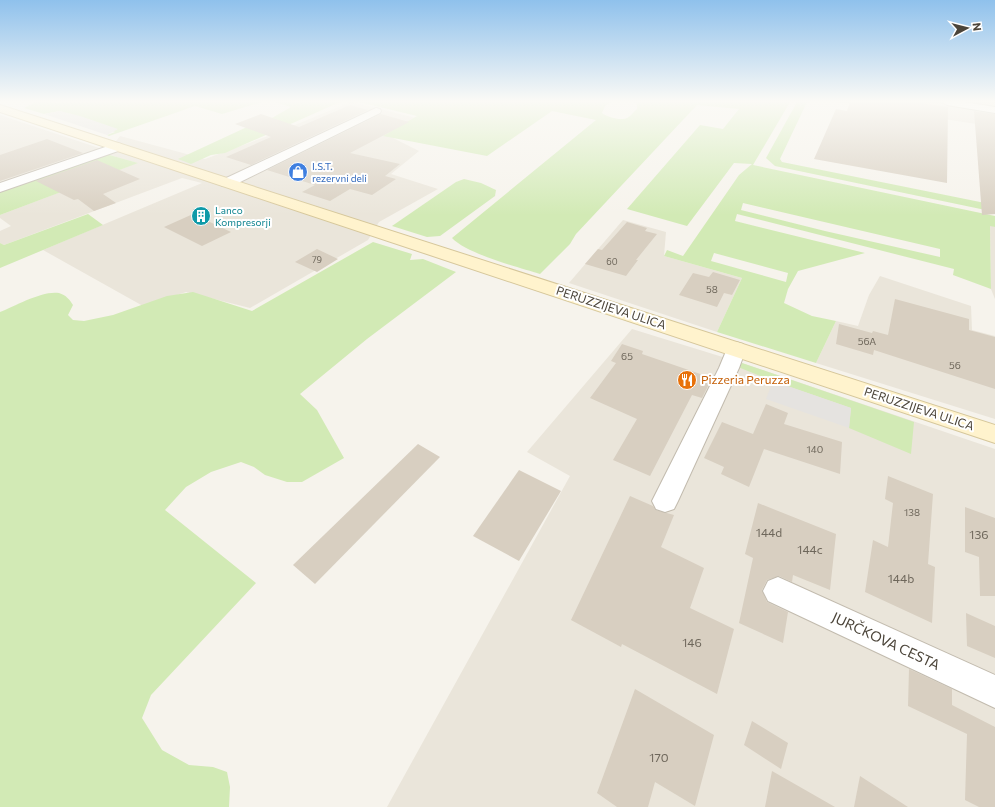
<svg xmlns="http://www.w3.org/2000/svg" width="995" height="807" viewBox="0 0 995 807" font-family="Commissioner,sans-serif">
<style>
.residential{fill:#eae5da}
.green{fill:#d2eab5;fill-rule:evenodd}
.parking{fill:#e5e3e0}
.building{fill:#d8cfc1}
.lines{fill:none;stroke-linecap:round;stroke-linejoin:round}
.minor-casing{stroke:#c2bbae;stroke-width:2}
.secondary-casing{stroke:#d6c79b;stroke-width:2}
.minor{fill:#fff;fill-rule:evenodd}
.secondary{fill:#fff3cd;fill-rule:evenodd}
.labels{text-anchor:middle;stroke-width:4;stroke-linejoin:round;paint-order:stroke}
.far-number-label{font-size:9px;fill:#6e675b}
.far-shop-label{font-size:10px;fill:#366cbe;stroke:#fff;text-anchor:start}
.far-culture-label{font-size:10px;fill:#0d838f;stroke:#fff;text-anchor:start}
.number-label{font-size:10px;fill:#6e675b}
.street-label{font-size:12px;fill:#4b4439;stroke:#fff}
.food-label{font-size:12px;fill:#c56008;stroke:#fff;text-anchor:start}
.near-number-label{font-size:12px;fill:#6e675b}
.near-street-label{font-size:14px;fill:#4b4439;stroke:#fff}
</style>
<rect width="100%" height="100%" fill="#f6f3ec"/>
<g class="residential">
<polygon points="351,102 420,119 391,137 419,151 391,174 438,189 379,222 368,240 250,308 186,292 143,306 43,250 202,183 182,178 4,245 0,243 0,231 11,226 0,218 0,215 137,163 106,154 120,136 205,159 268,136"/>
<polygon points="836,102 995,102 995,127"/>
<polygon points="0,115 102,149 0,187"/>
<polygon points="623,220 666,232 664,256 742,278 717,332 569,283"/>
<polygon points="990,225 995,227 995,299 991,289"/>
<polygon points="880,276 971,306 972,330 995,336 995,419 816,363 836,321 858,326 869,295"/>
<polygon points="632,329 742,363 995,449 995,807 387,807 570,476 527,452"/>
</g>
<g class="green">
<polygon points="35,102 54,103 262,102 222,114 195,106 109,136 107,135 115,132 60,111 44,114 24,108"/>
<polygon points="275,102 340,102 225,153 211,155 191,164 178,159 247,127 265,122 291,107"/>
<path d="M 359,102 L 611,102 L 605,106 L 602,113 C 607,117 621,121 627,118 C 631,116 633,112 637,109 L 637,104 L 634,102 L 790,102 L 753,165 L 995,216 L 995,227 L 990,226 L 991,289 L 953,275 L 954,269 L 737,214 L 735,221 L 865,253 L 798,271 L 788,289 L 784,303 L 812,316 L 836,321 L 816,363 L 717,332 L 742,278 L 664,256 L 667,250 L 683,256 L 739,175 L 752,164 L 734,163 L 687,226 L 627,209 L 700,125 L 723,129 L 739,109 L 697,105 L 576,234 L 570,244 L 540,274 C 518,267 467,254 452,238 L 596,120 L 552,111 L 487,156 L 383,136 L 417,116 ZM 743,203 L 940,249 L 940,257 L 825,231 L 741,210 ZM 714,253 L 788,273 L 786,282 L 711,261 Z"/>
<polygon points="797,102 807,102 780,159 782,162 995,205 995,212 775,166 766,158"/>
<polygon points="106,154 138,163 0,215 0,190"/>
<polygon points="464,179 481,183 496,190 495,196 440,236 427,237 392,226 456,182"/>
<polygon points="88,214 103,225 0,268 0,243 4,245"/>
<path d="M 373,242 L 412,254 L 410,260 L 423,259 L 456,272 L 367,339 L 300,394 L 317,410 L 344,458 L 302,482 L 287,482 L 265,475 L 254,467 L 241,462 L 211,472 L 186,487 L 165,510 L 256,583 L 151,695 L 142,718 L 162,750 L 189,765 L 213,767 L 227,772 L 230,787 L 229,807 L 0,807 L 0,312 C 15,306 43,290 59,293 C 66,295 70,300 73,305 L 68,315 L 73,320 L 84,321 L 113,315 L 167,296 L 193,292 L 252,311 Z"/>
<polygon points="742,363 914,422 911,454 849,428 851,408 773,381 738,367"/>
</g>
<g class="parking">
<polygon points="60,111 80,116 118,129 107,135 44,114"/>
<polygon points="773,381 851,408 849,428 766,399"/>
</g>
<g class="building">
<polygon points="850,102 914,102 948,107 947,183 814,159 836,109 847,111"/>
<polygon points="350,105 368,110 251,165 226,157 271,137 235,124 261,114 299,127"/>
<polygon points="974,111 995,114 995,214 982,215"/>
<polygon points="381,114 409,122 350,153 400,164 385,176 396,179 372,195 350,189 330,201 302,192 315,185 267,170"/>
<polygon points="47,139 83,153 0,181 0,155"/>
<polygon points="97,160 140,179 103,194 116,203 94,211 78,199 74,200 36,181"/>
<polygon points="193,214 231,232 202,246 164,227"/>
<polygon points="627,222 647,228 645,231 657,234 636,260 638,260 626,276 585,264 598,249 602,250"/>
<polygon points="317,249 338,259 317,272 295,262"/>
<polygon points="713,272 740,280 732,295 724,293 717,307 679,295 693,273 709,277"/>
<polygon points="895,299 969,319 969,330 995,337 995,389 874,350 873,355 836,344 839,324 872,333 873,331 888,335"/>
<polygon points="622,344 643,351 642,354 712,378 702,398 692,395 650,476 613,460 637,419 590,398 616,363 611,361"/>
<polygon points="766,404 788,413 784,424 842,442 840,474 764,449 749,487 721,474 724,467 704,458 722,422 753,434"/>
<polygon points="418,444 440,457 315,584 293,565"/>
<polygon points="519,470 561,491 519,561 473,536"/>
<polygon points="888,476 933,494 928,564 935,567 932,623 865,592 873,540 888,547 893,503 885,499"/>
<polygon points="630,496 653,506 656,510 674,515 661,547 704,568 690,608 734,629 717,694 622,644 621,647 571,620"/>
<polygon points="758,503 836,534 830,590 793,575 792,582 779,576 767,580 762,590 767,602 788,612 783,643 739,623 753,558 745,554"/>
<polygon points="965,507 995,518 995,596 980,596 979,557 965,552"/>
<polygon points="966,613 995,626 995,658 967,646"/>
<polygon points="909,669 952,689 952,705 995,727 995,807 979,807 965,800 967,734 908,706"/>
<polygon points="635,689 714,735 695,806 655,782 648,807 617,807 597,793"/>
<polygon points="752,721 788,743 781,769 744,745"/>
<polygon points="772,771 835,807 765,807"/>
<polygon points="860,776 908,807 854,807"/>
</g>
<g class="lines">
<g class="minor-casing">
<g id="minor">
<polygon points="942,102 964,102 995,107 995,113 947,105"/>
<polygon points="376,108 380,109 381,111 380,113 232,186 222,186 220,183 222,180"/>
<polygon points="117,143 121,144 123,147 121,150 0,192 0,183"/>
<polygon points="736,342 743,344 746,349 739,368 678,501 674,509 665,512 656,509 652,501 719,368 729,344"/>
<polygon points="778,577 995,675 995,708 768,601 763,591 768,581"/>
</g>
</g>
<g class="secondary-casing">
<polygon id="secondary" points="0,105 995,425 995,443 0,112"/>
</g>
<use href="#minor" class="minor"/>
<use href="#secondary" class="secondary"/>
</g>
<linearGradient id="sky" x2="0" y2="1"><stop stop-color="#8fc1ec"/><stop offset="0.47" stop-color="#fbfaf6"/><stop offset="1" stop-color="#fbfaf6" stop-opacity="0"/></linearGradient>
<rect width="995" height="215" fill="url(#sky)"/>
<defs>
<g id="shop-disc" transform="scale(1)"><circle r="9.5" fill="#3f7fe0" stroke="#fff"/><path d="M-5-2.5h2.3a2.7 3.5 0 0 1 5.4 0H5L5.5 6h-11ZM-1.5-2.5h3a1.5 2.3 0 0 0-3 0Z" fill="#fff"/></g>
<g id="building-disc" transform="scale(1)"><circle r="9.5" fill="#0f9aa8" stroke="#fff"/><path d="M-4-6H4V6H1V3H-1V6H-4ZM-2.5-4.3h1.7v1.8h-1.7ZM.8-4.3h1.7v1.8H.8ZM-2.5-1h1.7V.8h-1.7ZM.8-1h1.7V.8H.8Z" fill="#fff"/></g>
<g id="restaurant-disc" transform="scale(1)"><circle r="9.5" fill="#e8710a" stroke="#fff"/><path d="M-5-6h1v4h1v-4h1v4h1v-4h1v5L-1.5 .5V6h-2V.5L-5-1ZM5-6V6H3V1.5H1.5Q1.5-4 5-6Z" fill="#fff"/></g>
</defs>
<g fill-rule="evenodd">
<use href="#shop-disc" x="298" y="172"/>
<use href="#building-disc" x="201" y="216"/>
<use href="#restaurant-disc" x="687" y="380"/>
</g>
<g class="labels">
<g class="far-number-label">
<text x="317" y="263">79</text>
<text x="612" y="265">60</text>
</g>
<g class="far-shop-label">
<text x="312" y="170">I.S.T.<tspan x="312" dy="12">rezervni deli</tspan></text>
</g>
<g class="far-culture-label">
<text x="215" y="214">Lanco<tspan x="215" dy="12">Kompresorji</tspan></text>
</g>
<g class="number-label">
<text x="712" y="293">58</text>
<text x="867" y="345">56A</text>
<text x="627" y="360">65</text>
<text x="955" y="369">56</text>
<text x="815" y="453">140</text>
<text x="912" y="516">138</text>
</g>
<g class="street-label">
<text transform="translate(611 308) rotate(18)" y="4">PERUZZIJEVA ULICA</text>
<text transform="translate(919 409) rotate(18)" y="4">PERUZZIJEVA ULICA</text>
</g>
<g class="food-label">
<text x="701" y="384">Pizzeria Peruzza</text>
</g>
<g class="near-number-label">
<text x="769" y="537">144d</text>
<text x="979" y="539">136</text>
<text x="810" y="554">144c</text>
<text x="901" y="583">144b</text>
<text x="692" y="647">146</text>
<text x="659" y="762">170</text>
</g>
<g class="near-street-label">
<text transform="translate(886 641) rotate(25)" y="5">JURČKOVA CESTA</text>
</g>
</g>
<g transform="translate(967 28) rotate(83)" stroke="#ffffff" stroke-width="3" paint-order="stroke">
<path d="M0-3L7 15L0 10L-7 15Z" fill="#4b4439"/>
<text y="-6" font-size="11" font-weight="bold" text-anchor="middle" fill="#4b4439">N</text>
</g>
</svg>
